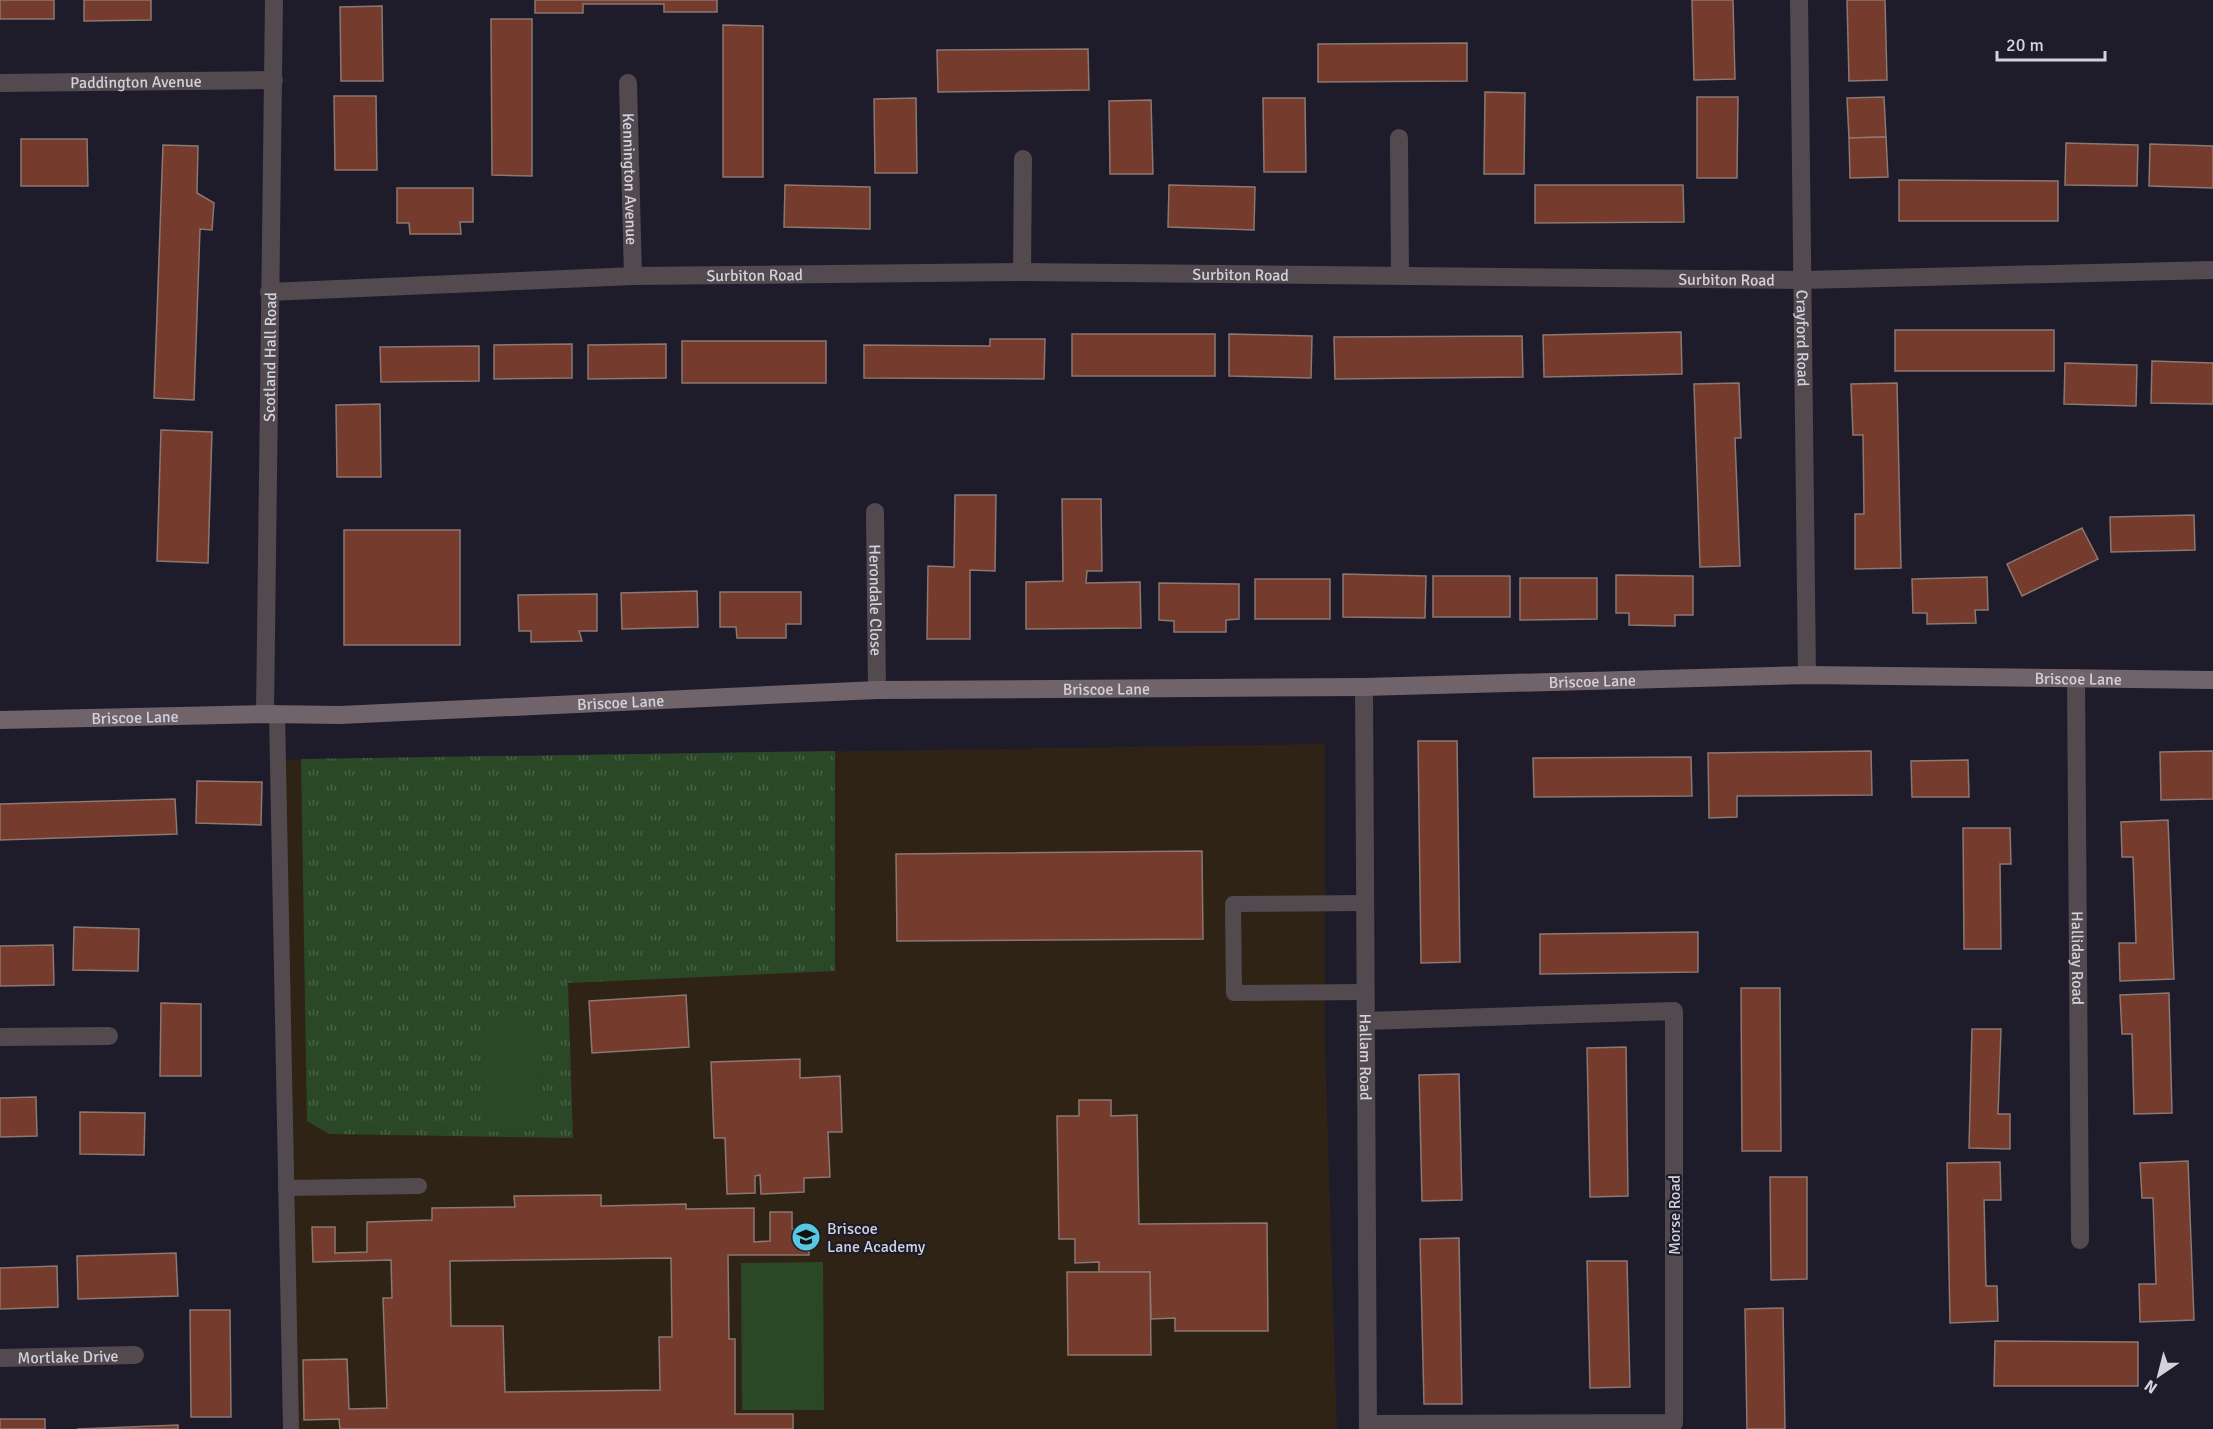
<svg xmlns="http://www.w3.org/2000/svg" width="2213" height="1429" viewBox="0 0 2213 1429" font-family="Signika,sans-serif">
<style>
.education{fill:#2f2315}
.grass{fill:url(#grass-tufts)}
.garden{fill:#2b4826}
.building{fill:#753b2c;stroke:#8c7771;stroke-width:1.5;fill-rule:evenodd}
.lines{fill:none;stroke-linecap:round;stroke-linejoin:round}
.lane{stroke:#524a4f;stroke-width:16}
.street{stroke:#524a4f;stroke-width:18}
.secondary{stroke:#70636a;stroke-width:18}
.labels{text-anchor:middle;stroke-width:4.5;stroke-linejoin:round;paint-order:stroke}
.street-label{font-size:16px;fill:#d2d2dc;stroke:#1e1c2b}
.poi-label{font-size:16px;fill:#d2d2dc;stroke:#1e1c2b;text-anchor:start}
</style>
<defs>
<pattern id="grass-tufts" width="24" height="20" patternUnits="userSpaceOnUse" patternTransform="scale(1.5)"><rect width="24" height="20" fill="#2b4826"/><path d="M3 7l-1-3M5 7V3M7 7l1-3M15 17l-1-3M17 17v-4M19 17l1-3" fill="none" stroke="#496245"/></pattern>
</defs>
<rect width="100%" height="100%" fill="#1e1c2b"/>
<polygon class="education" points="1325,744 1325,1044 1337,1429 283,1429 273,760"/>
<polygon class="grass" points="835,751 835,971 568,983 573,1138 329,1134 307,1121 301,759"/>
<g class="garden">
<polygon points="540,1021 542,1131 486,1132 483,1022"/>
<polygon points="823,1262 824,1410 742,1410 741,1263"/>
</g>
<g class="building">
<rect x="0" y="0" width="54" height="19"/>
<polygon points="84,0 151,0 151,20 84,21"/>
<polygon points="535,0 717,0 717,12 664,12 664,4 583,4 583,13 535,13"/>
<polygon points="1692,0 1733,0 1735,79 1694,80"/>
<polygon points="1847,0 1885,0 1887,80 1849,81"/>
<polygon points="382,6 383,81 341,81 340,7"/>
<polygon points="491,19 532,19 532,176 492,175"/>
<polygon points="723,25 763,26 763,177 723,177"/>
<polygon points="1467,43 1467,81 1318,82 1318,44"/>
<polygon points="1088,49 1089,90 938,92 937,50"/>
<polygon points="1485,92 1525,93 1524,174 1484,174"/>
<polygon points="334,96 376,96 377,170 335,170"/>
<polygon points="1697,97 1738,97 1737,178 1697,178"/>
<polygon points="1884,97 1886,137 1849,138 1847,98"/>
<polygon points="916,98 917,173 875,173 874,99"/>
<polygon points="1263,98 1305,98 1306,172 1264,172"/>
<polygon points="1151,100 1153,174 1110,174 1109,101"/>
<polygon points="1886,137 1888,177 1850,178 1849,138"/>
<polygon points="21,139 87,139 88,186 21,186"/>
<polygon points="2066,143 2138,145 2137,186 2065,185"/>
<polygon points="2150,144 2213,146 2213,188 2149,186"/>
<polygon points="163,145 198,146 197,193 214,203 212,230 200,229 194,400 154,398"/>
<polygon points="1899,180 2058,181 2058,221 1899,221"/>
<polygon points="785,185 870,187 870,229 784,227"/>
<polygon points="1169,185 1255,187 1254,230 1168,227"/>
<polygon points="1535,185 1683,185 1684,222 1535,223"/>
<polygon points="397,188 473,188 473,222 460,222 461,234 410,234 409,223 397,223"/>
<rect x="1895" y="330" width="159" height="41"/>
<polygon points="1681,332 1682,374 1544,377 1543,335"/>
<rect x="1072" y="334" width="143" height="42"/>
<polygon points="1229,334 1312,336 1311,378 1229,376"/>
<polygon points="1522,336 1523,377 1335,379 1334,337"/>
<polygon points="990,339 1045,339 1044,379 864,378 864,345 990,346"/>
<rect x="682" y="341" width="144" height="42"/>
<polygon points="572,344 572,378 494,379 494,345"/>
<polygon points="666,344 666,378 588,379 588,345"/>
<polygon points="479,346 479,381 381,382 380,347"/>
<polygon points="2152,361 2213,363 2213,404 2151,403"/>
<polygon points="2065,363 2137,365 2136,406 2064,404"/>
<polygon points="1739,383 1741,438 1735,438 1740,566 1700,567 1694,384"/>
<polygon points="1897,383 1901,568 1855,569 1855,514 1864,514 1863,435 1853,435 1851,384"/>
<polygon points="380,404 381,477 337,477 336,405"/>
<polygon points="161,430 212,432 208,563 157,561"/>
<polygon points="955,495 996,495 995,571 970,570 970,639 927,639 928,566 954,567"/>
<polygon points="1062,499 1101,499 1102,571 1087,571 1086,583 1140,582 1141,628 1026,629 1026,582 1063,581"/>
<polygon points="2194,515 2195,550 2111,552 2110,517"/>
<polygon points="2082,528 2098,559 2022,596 2007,564"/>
<rect x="344" y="530" width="116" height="115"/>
<polygon points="1343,574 1426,576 1425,618 1343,617"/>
<polygon points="1616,575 1693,576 1693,615 1675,615 1675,626 1629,625 1629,613 1616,613"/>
<rect x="1433" y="576" width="77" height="41"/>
<polygon points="1987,577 1988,610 1975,610 1976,623 1927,624 1927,613 1913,613 1912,579"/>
<polygon points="1520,578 1597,578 1597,619 1520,620"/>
<rect x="1255" y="579" width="75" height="40"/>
<polygon points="1159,583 1239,584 1239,619 1226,620 1226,632 1174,632 1174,621 1159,620"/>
<polygon points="697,591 698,627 622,629 621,593"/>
<polygon points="720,592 801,592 801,624 786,624 786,638 737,638 736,627 720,627"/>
<polygon points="597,594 597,631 579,631 582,641 531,642 531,631 519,631 518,595"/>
<polygon points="1418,741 1457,741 1460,962 1421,963"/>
<polygon points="1871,751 1872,795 1737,796 1737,817 1709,818 1708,753"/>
<polygon points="2213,751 2213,799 2161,800 2160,752"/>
<polygon points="1691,757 1692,796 1534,797 1533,758"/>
<polygon points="1968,760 1969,797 1912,797 1911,761"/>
<polygon points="197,781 262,782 261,825 196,823"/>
<polygon points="175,799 177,834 0,840 0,804"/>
<polygon points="2168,820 2174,979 2120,981 2119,943 2136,943 2133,857 2122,857 2121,822"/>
<polygon points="1963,828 2010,828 2011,864 2000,864 2001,949 1964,949"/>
<polygon points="1202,851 1203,939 897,941 896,854"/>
<polygon points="74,927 139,929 138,971 73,970"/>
<polygon points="1698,932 1698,972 1540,974 1540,934"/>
<polygon points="53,945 54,985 0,986 0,946"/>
<polygon points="1741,988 1780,988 1781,1151 1742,1151"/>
<polygon points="2169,993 2172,1113 2134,1114 2132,1034 2122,1034 2120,995"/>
<polygon points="686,995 689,1047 592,1053 589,1001"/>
<polygon points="161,1003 201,1004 201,1076 160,1076"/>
<polygon points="1972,1029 2001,1029 1998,1114 2010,1114 2010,1149 1969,1148"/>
<polygon points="1626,1047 1628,1196 1590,1197 1587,1048"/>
<polygon points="800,1059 800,1078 840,1076 842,1132 828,1132 830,1177 804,1178 804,1192 761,1194 760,1175 755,1176 755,1193 727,1194 725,1138 714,1138 711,1062"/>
<polygon points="1459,1074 1462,1200 1422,1201 1419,1075"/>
<polygon points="36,1097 37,1136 0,1137 0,1098"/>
<polygon points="1079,1100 1111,1100 1111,1116 1137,1115 1139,1224 1267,1223 1268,1331 1175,1331 1175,1318 1151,1319 1150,1272 1099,1272 1099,1262 1075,1263 1075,1239 1059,1239 1057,1116 1079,1116"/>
<polygon points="80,1112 145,1113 144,1155 80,1154"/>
<polygon points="2188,1161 2194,1320 2140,1322 2139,1284 2156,1284 2153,1198 2142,1198 2140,1163"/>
<polygon points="2000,1162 2001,1200 1984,1200 1986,1286 1997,1286 1998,1321 1950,1323 1947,1163"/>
<polygon points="1770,1177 1807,1177 1807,1279 1771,1280"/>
<path d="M 601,1195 L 601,1206 L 686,1204 L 686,1209 L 754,1208 L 754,1242 L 770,1241 L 770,1212 L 792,1212 L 792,1229 L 809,1229 L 809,1255 L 728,1255 L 729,1339 L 735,1339 L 735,1414 L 793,1414 L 793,1429 L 340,1429 L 339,1419 L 304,1420 L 303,1360 L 347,1359 L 349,1409 L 387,1408 L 383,1298 L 392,1298 L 391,1260 L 313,1262 L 312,1227 L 335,1227 L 335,1253 L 367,1252 L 367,1222 L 432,1220 L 432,1208 L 515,1207 L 514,1196 ZM 671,1258 L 672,1337 L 659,1337 L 660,1390 L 505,1392 L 503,1326 L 451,1326 L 450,1261 Z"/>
<polygon points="1459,1238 1462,1404 1424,1404 1420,1239"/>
<polygon points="176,1253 178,1296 78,1299 77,1256"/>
<polygon points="1587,1261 1627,1261 1630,1387 1590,1388"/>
<polygon points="57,1266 58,1307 0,1309 0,1268"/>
<polygon points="1067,1272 1150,1272 1151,1355 1068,1355"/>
<polygon points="1783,1308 1785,1429 1747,1429 1745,1309"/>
<polygon points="190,1310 230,1310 231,1417 191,1417"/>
<polygon points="1995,1341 2138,1342 2138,1386 1994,1386"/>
<rect x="0" y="1419" width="45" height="10"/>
<polygon points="178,1425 178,1429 77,1429"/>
</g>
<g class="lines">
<g class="lane">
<polyline points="277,714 291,1429"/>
<polyline points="1365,903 1233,904 1234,993 1366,992"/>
<polyline points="286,1188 419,1186"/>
</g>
<g class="street">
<path id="s1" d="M 1799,0 L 1807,675"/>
<path id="s2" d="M 0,83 L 274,80"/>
<path id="s3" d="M 628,83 L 633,276"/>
<polyline points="1399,138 1400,276"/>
<polyline points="1022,272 1023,159"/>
<path id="s4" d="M 269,292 L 633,276 L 1022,272 L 1803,280 L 2213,270"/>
<path id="s5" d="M 875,512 L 877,690"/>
<path id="s6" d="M 2076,678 L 2080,1240"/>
<path id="s7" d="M 1364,687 L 1368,1429"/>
<path id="s8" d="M 265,714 L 274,0"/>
<polyline points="1366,1021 1674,1011 1674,1423 1368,1424"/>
<polyline points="0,1037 109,1036"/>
<path id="s9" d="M 0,1358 L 135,1355"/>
</g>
<path class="secondary" id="s10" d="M 0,720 L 265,714 L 340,715 L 877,690 L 1364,687 L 1807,675 L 2213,680"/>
</g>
<defs>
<g id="school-disc" transform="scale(1.5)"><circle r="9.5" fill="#56c9e1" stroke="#1e1c2b"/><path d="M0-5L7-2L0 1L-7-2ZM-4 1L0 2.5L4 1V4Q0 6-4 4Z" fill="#111"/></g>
</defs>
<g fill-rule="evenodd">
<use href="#school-disc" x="806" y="1237"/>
</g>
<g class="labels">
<g class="street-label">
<text dy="6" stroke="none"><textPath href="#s2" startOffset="136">Paddington Avenue</textPath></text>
<text dy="6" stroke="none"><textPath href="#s3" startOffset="96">Kennington Avenue</textPath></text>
<text dy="6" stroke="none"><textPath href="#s4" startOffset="972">Surbiton Road</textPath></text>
<text dy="6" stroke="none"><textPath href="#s4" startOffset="486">Surbiton Road</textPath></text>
<text dy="6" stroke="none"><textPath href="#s4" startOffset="1458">Surbiton Road</textPath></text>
<text dy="6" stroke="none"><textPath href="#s1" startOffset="338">Crayford Road</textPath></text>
<text dy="6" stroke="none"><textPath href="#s8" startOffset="357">Scotland Hall Road</textPath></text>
<text dy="6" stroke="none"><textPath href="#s5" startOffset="88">Herondale Close</textPath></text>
<text dy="6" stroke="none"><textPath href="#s10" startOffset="2079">Briscoe Lane</textPath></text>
<text dy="6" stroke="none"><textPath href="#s10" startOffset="1593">Briscoe Lane</textPath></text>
<text dy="6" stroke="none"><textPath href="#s10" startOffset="1107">Briscoe Lane</textPath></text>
<text dy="6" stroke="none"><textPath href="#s10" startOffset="621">Briscoe Lane</textPath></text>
<text dy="6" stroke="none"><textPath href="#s10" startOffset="135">Briscoe Lane</textPath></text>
<text dy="6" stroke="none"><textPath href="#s6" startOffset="280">Halliday Road</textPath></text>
<text dy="6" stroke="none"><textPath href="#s7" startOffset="370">Hallam Road</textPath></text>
<text transform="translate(1674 1215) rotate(-90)" y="6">Morse Road</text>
<text dy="6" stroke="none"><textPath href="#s9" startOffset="68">Mortlake Drive</textPath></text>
</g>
<g class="poi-label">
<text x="827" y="1234">Briscoe<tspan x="827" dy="18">Lane Academy</tspan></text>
</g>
</g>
<g transform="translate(2159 1375) rotate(215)" stroke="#1e1c2b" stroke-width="4.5" paint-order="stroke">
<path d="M0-4.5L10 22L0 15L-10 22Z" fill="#d2d2dc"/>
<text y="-9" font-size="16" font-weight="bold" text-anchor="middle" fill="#d2d2dc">N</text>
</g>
<path d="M1997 51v9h108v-9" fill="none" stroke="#d2d2dc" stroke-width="3"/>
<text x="2006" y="51" font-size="18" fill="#d2d2dc" stroke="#1e1c2b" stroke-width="4.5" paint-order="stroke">20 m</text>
</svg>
